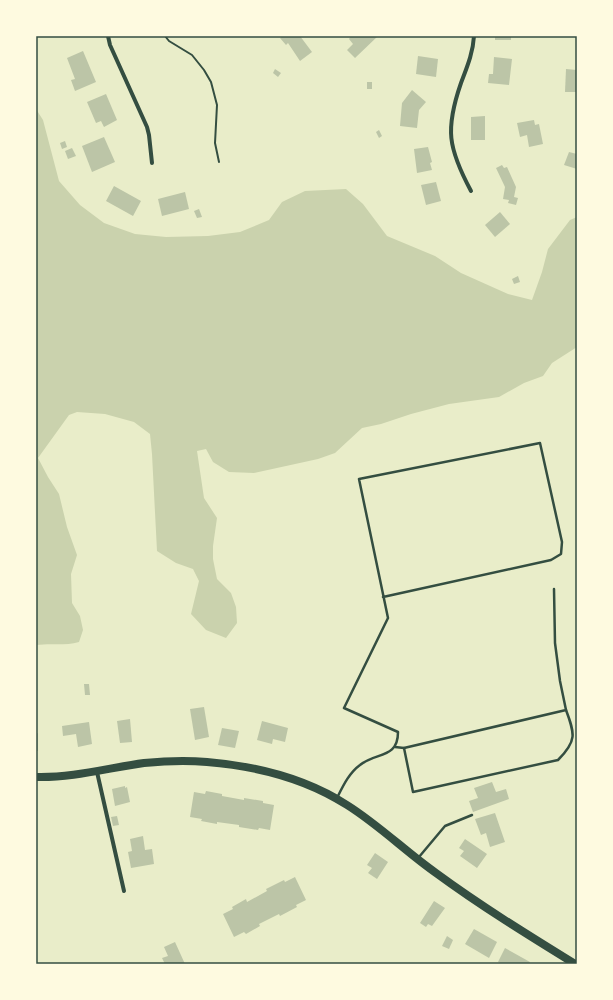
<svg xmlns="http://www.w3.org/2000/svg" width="613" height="1000" viewBox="0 0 613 1000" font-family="'PT Sans Narrow',sans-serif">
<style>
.green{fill:#cad2ad}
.building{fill:#bcc5a7}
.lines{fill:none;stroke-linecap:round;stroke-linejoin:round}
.path{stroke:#344e41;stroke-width:2}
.service{stroke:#344e41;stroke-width:2.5}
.minor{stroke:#344e41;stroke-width:4}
.primary{stroke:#344e41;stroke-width:8}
.neatline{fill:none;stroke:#344e41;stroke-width:1.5}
</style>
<rect width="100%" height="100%" fill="#e9edc9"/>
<path class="green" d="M 36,109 L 43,120 L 59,181 L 80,205 L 104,223 L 135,234 L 166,237 L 208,236 L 240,232 L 269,220 L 282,202 L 305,191 L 346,189 L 363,204 L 387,236 L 435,256 L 461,273 L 508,294 L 532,300 L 542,272 L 548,249 L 570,220 L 577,217 L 577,347 L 552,363 L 543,376 L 524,383 L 499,397 L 449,404 L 411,414 L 381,424 L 362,428 L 335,453 L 318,459 L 254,473 L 229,472 L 213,462 L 206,449 L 197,451 L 204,498 L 217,518 L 213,546 L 213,559 L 217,579 L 231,593 L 236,607 L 237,623 L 226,638 L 206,630 L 191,614 L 199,581 L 193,569 L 176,563 L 157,551 L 152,454 L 150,434 L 134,422 L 105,414 L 77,412 L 69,415 L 38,458 L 48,477 L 59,494 L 67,527 L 77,555 L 71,574 L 72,603 L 80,616 L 83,630 L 79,642 C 65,646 51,643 36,645 Z"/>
<g class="building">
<polygon points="283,36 300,36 312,52 300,61 288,43 286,45 280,38"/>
<polygon points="351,36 378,36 355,58 347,50 353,44 349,39"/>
<rect x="495" y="36" width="16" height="4"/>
<polygon points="83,51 96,82 75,91 71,80 75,79 67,58"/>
<polygon points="418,56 438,59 436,77 416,74"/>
<polygon points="494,57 512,59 509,85 488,83 489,74 493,74"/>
<polygon points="275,69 281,73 278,77 273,73"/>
<polygon points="566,69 577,70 577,92 565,92"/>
<rect x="367" y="82" width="5" height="7"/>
<polygon points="412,90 426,102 419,110 417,128 400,126 402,103"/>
<polygon points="106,94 117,120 104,127 101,121 96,123 87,102"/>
<polygon points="485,116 485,140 471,140 471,117"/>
<polygon points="534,120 535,125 539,124 543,144 529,147 527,135 520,137 517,123"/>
<polygon points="379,130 382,136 379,138 376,132"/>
<polygon points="104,137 115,162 92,172 82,146"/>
<polygon points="65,141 67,147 62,149 60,143"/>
<polygon points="428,147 432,162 430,163 432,170 417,173 414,149"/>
<polygon points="72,148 76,156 68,159 65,151"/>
<polygon points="569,152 577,154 577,169 564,165"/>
<polygon points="502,165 504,168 507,167 516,187 514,197 518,198 516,205 508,203 509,200 503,199 505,187 496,168"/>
<polygon points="436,182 441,201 426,205 421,185"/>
<polygon points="114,186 141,201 133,216 106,201"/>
<polygon points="185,192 189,209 162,216 158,199"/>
<polygon points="199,209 202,217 197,218 194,211"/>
<polygon points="500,212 510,224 495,237 485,225"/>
<polygon points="518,276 520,282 514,284 512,279"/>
<polygon points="84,684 89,684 90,695 85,695"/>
<polygon points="204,707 209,737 195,740 190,709"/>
<polygon points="130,719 132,742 120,743 117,721"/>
<polygon points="262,721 288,728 285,742 273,739 272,744 257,740"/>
<polygon points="89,722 92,744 78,747 76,734 63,736 62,726"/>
<polygon points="222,728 239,731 235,748 218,745"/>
<polygon points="38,733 38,751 36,751 36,734"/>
<polygon points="492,782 496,792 506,789 509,799 473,812 469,801 478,798 474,788"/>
<polygon points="125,786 125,788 127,787 130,802 115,806 112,789"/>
<polygon points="206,791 222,794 222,796 244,800 244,798 263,801 263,803 274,805 270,830 259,828 258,830 239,827 239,825 217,822 217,824 201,821 202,819 190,817 194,792 205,794"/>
<polygon points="495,813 505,842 490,847 486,833 481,835 475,819"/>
<polygon points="117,816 119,825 113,826 111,817"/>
<polygon points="143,836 145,850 152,849 154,864 131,868 128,852 132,851 130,839"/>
<polygon points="465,839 487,854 477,868 460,856 464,851 459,848"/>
<polygon points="375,853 388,862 377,879 368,873 372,868 367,865"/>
<polygon points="295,877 306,900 296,905 297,907 280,916 279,914 259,924 260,926 246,934 244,932 234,937 223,914 233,909 232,907 246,899 247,902 267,891 266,889 284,880 285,882"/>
<polygon points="434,901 445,908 432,926 428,924 426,927 420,923"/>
<polygon points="474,929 497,942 489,958 465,944"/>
<polygon points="447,936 453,940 449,949 442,946"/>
<polygon points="175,942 185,964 165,964 162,958 168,956 164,947"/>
<polygon points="505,948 530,962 529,964 503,964 498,962"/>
</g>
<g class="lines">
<polyline class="path" points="165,36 169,41 192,55 204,70 211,82 217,105 215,143 219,162"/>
<g class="service">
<polyline points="395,747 404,748 566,710 560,681 555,643 554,589"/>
<path d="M 404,748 L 413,792 L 558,760 C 577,741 575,734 566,710"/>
<path d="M 337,798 C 343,786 349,773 360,765 C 376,752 398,759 398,732 L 344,708 L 388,618 L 359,479 L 540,443 L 562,542 L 561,554 L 551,560 L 383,597"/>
<polyline points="419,857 445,826 472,815"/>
</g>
<g class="minor">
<polyline points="108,36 110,45 147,127 149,135 152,163"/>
<path d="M 471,191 C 448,148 445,129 461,83 C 467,67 473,53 474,36"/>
<polyline points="97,772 124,891"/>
</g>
<path class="primary" d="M 36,777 C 73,778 108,768 144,763 C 164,761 186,760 207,762 C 256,766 305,778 347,805 C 379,825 406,852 436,873 C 481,906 528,935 575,964"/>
</g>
<rect width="613" height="1000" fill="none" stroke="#fefae0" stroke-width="74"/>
<rect x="37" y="37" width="539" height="926" class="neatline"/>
</svg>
